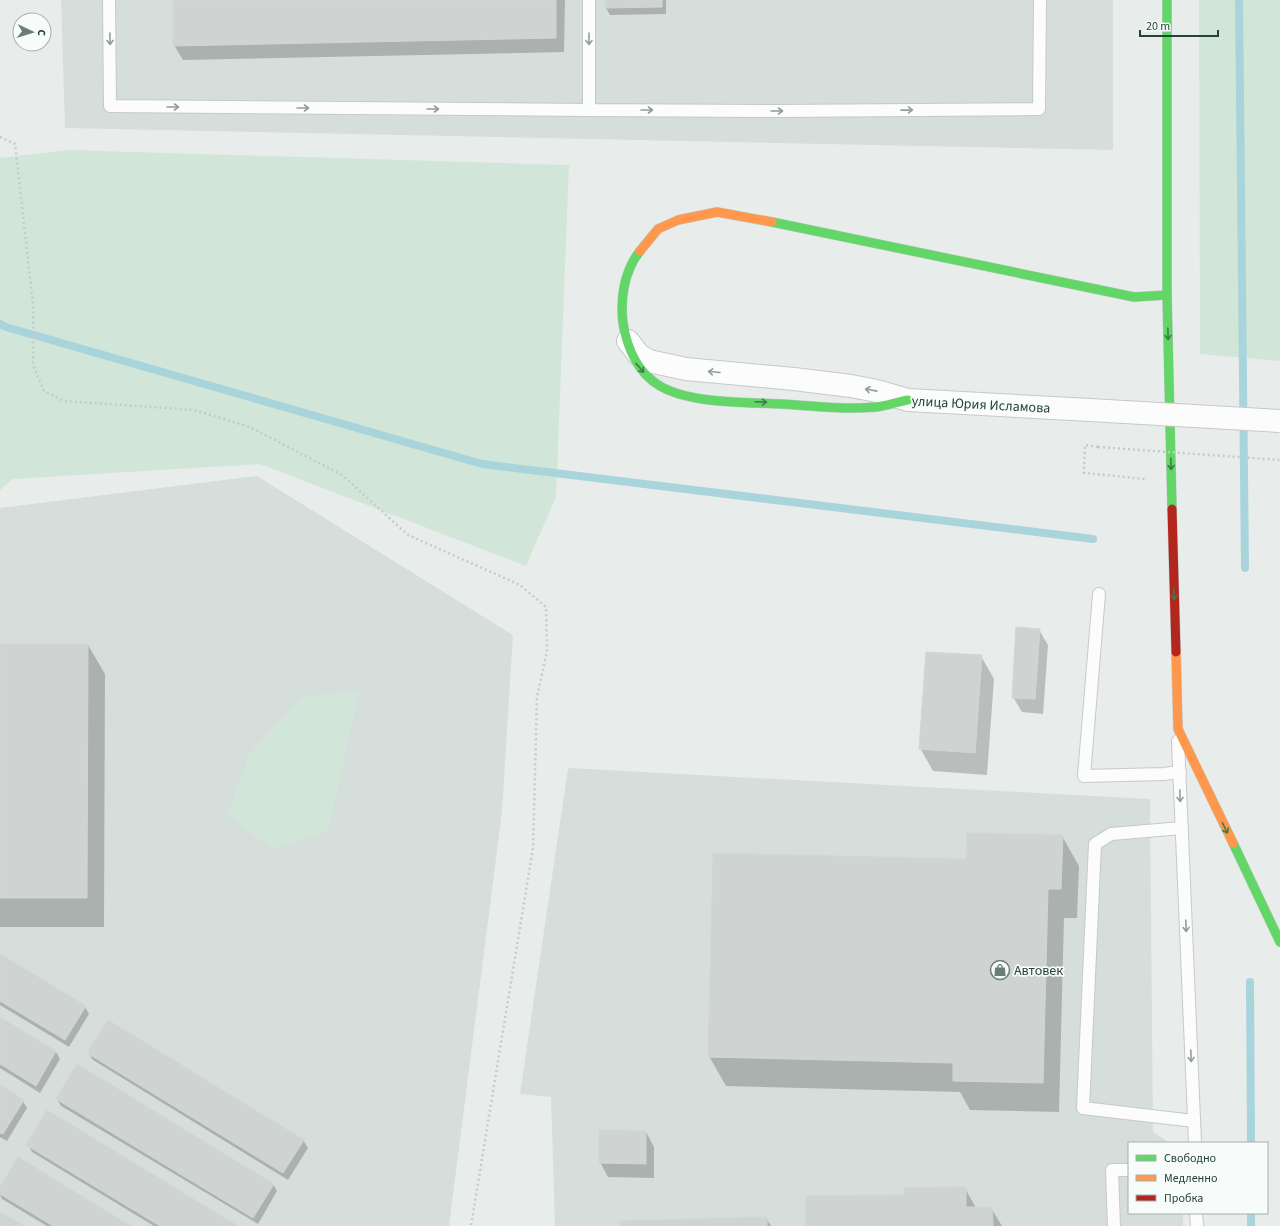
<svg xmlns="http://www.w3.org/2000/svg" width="1280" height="1226" viewBox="0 0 1280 1226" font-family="'Source Sans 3',sans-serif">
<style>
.built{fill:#d6dedb}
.green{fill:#d1e6d8}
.shadow{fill:#0003}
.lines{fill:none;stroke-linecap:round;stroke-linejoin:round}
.stream{stroke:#a9d4db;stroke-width:8}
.building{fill:#cfd4d2;stroke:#d1d6d4}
.lane-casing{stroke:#c5cac8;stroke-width:14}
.street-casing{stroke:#c5cac8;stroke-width:24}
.fast-casing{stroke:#c3cbc8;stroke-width:10}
.slow-casing{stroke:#c3cbc8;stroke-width:10}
.jam-casing{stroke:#c3cbc8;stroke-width:10}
.path{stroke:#c3ccca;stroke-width:2.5;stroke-dasharray:2 3;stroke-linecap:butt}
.lane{stroke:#fcfcfc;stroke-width:12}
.street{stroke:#fcfcfc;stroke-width:22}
.fast{stroke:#63d668;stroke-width:9}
.slow{stroke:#ff974d;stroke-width:9}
.jam{stroke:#b3261e;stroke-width:9}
.street-bridge-casing{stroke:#c5cac8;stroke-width:24;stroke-linecap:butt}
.path-bridge{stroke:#c3ccca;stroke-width:2.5;stroke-dasharray:2 3;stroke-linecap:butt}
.street-bridge{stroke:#fcfcfc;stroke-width:22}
.oneway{stroke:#909f9b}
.oneway2{stroke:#3d7d4c}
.labels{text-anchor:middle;stroke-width:3.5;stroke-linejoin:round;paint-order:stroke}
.street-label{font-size:14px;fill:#24423a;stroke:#f7fbf9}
.poi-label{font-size:14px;fill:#24423a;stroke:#f7fbf9;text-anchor:start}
</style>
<rect width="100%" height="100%" fill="#e8edeb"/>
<g class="built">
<polygon points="61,0 1113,0 1113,150 65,128"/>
<polygon points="257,476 513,635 502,812 449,1226 0,1226 0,508"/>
<polygon points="568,768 1150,799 1153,1132 1170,1143 1129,1143 1129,1213 1183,1213 1183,1226 555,1226 551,1097 520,1094"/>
</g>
<g class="green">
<polygon points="1199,0 1280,0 1280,361 1200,354"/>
<polygon points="68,150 569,165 556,497 526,566 260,464 13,479 0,490 0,158"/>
<polygon points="359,691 328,832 272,849 227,815 250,753 303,697"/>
</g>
<g class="shadow">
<polygon points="174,0 565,0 564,52 183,60 174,45"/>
<polygon points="606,0 666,0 666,14 610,15 606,8"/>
<polygon points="1039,630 1048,645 1043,714 1022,712 1013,697"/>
<polygon points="0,645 88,645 105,674 104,927 0,927"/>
<polygon points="981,656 994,679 987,775 933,771 920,748"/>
<polygon points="1062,836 1079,866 1077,918 1064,918 1059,1112 970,1110 960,1092 726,1086 709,1056 967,860"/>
<polygon points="0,955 85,1007 89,1014 69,1047 0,1005"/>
<polygon points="0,1018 56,1052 60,1059 40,1093 0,1068"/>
<polygon points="88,1053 303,1140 308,1148 288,1180 93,1060"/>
<polygon points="0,1087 23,1101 27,1108 7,1141 0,1137"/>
<polygon points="57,1099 273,1184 277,1191 258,1224 61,1106"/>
<polygon points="646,1132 654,1147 654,1178 608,1177 600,1162"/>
<polygon points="28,1145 236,1226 154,1226 32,1152"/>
<polygon points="965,1188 976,1208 991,1208 1002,1226 807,1226 905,1196"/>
<polygon points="0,1189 129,1226 47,1226 2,1199 0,1195"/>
<polygon points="766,1218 771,1226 621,1226"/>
</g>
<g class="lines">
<g class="stream">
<polyline points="1239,0 1245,568"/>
<polyline points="0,324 6,327 482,464 1093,539"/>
<polyline points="1250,982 1251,1143"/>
<polyline points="1251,1213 1251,1226"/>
</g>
</g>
<g class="building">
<polygon points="173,0 556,0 556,38 173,46"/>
<polygon points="605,0 662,0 662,7 605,8"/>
<polygon points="1016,627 1040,629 1035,699 1012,698"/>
<polygon points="0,644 88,644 87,898 0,898"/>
<polygon points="926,652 982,655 975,753 919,749"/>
<polygon points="967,833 1063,835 1061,889 1048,889 1043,1083 953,1081 953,1063 708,1057 713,853 966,859"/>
<polygon points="0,954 86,1006 65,1040 0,1001"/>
<polygon points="0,1017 56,1051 36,1086 0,1064"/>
<polygon points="108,1020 304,1140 283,1173 87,1053"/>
<polygon points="77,1064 274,1184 253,1218 56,1099"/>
<polygon points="0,1085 24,1100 3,1134 0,1133"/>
<polygon points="47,1110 238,1226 160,1226 26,1145"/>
<polygon points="599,1130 646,1131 646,1164 599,1163"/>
<polygon points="18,1157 131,1226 53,1226 0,1194 0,1187"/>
<polygon points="966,1187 966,1207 992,1207 993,1226 806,1226 806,1196 904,1195 904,1188"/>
<polygon points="0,1212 24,1226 0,1226"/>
<polygon points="767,1217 767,1226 620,1226 620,1221"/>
</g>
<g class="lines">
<g class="lane-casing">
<g id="lane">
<polyline points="109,0 110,106 589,110"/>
<polyline points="589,0 589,110 777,111 1039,109 1040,0"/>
<polyline points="1099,594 1084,776 1164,774 1180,772"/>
<polyline points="1178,741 1195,1143"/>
<polyline points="1182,828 1111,834 1095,844 1083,1108 1194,1121"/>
<polyline points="1196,1213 1197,1226"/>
<polyline points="1114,1226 1112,1170 1129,1170"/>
</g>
</g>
<g class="street-casing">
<polyline id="street" points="628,341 639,355 649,361 686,369 794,379 851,386 877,391 908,400 1090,410"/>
</g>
<g class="fast-casing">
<g id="fast">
<polyline points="1167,0 1167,295 1172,509"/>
<polyline points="772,222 1134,297 1167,295"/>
<path d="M 640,251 C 624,271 620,299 623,323 C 627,348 638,373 660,386 C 691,404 746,402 782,404 C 813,406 844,410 876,407 C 886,406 897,402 908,400"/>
<polyline points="1233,843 1280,942"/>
</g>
</g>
<g class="slow-casing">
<g id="slow">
<polyline points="640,251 658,229 678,220 717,212 772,222"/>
<polyline points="1176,652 1178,729 1233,843"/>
</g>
</g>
<g class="jam-casing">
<polyline id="jam" points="1172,509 1176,652"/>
</g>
<g class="path">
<polyline points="0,137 15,144 33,304 33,365 44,391 64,401 194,410 250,427 342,475 408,535 520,585 546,607 547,651 537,697 533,848 471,1226"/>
<polyline points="1098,447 1085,445 1084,473 1145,479"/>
</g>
<use href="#lane" class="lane"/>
<use href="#street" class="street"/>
<use href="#fast" class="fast"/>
<use href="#slow" class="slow"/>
<use href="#jam" class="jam"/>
<g class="street-bridge-casing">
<polyline id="street-bridge" points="1090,410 1280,421"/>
</g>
<polyline class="path-bridge" points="1098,447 1280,460"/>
<use href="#street-bridge" class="street-bridge"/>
</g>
<defs><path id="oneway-shaft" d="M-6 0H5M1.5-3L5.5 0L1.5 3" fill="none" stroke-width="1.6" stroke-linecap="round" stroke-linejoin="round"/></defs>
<g class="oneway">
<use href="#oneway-shaft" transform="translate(110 39) rotate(89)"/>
<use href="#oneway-shaft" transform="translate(589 39) rotate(90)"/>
<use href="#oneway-shaft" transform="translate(173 107)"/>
<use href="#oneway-shaft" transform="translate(303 108)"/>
<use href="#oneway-shaft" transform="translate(433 109)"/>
<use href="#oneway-shaft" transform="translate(647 110)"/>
<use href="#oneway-shaft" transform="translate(907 110) rotate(-1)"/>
<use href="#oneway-shaft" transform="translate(777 111)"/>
<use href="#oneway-shaft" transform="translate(714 372) rotate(-175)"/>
<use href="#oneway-shaft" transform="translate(871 390) rotate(-169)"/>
<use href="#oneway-shaft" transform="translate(1180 796) rotate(88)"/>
<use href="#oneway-shaft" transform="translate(1186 926) rotate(88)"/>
<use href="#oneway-shaft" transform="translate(1191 1056) rotate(88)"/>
</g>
<g class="oneway2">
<use href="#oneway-shaft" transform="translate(1168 334) rotate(89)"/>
<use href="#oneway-shaft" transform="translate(640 368) rotate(50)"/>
<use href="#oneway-shaft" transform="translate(761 402) rotate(2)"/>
<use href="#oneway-shaft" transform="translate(1171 464) rotate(89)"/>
<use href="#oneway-shaft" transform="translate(1174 594) rotate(89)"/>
<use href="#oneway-shaft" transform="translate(1225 828) rotate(64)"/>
</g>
<defs>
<g id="shop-ring" transform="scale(1)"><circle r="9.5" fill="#f7fbf9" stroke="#697e78" stroke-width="1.5"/><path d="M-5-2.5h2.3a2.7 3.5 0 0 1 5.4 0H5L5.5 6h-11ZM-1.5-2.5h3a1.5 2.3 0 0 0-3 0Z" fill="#697e78"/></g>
</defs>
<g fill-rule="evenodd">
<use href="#shop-ring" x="1000" y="970"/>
</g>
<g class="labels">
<g class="street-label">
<text transform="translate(981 404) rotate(3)" y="5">улица Юрия Исламова</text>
</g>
<g class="poi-label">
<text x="1014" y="975">Автовек</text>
</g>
</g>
<rect x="1128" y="1142" width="140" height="72" fill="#f7fbf9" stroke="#a3b1ad"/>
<rect x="1136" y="1155" width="20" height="6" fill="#63d668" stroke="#a3b1ad"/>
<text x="1164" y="1162" font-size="12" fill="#24423a">Свободно</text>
<rect x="1136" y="1175" width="20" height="6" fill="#ff974d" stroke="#a3b1ad"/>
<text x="1164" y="1182" font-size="12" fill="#24423a">Медленно</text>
<rect x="1136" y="1195" width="20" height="6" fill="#b3261e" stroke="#a3b1ad"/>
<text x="1164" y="1202" font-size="12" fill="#24423a">Пробка</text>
<g transform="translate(32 32) rotate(94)"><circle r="19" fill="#f7fbf9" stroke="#a3b1ad"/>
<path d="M0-3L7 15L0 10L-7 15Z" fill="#697e78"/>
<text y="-6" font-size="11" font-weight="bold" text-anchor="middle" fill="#24423a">С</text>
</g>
<path d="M1140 30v6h78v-6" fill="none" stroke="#24423a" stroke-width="2"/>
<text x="1146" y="30" font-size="12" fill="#24423a" stroke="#f7fbf9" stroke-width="3" paint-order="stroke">20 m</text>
</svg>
